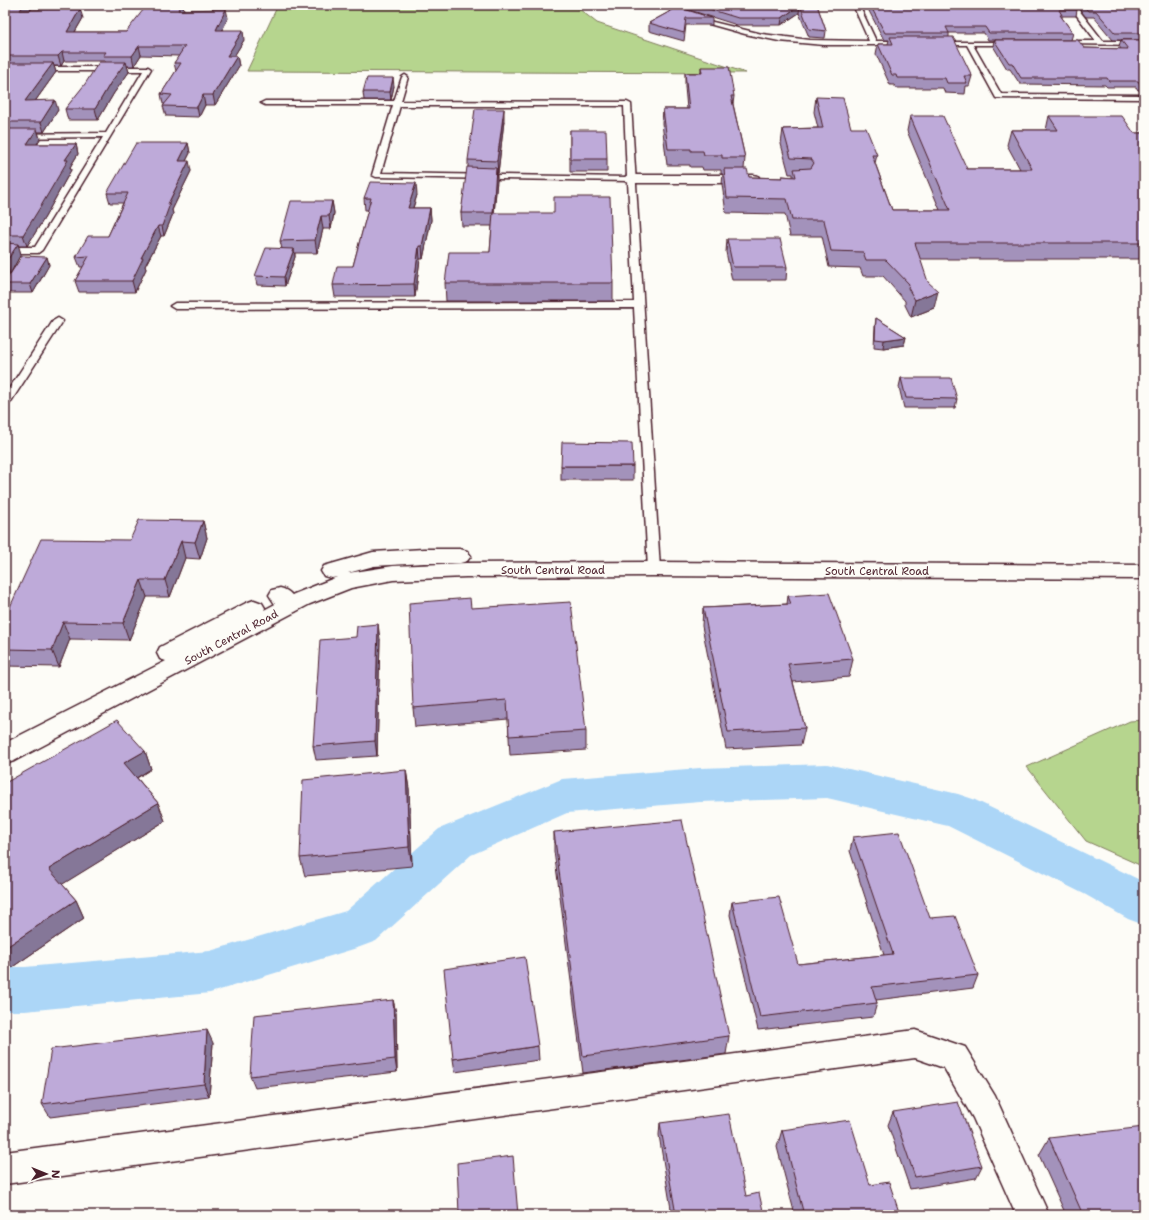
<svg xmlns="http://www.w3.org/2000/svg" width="1149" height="1220" viewBox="0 0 1149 1220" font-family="'Shantell Sans',sans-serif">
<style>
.green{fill:#b6d58e;stroke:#807a5c}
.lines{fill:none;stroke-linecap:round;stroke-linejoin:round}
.river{fill:#acd6f7;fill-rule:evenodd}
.service-casing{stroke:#4a1f2b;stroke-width:3}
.minor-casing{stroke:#4a1f2b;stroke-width:3}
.tertiary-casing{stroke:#4a1f2b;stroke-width:3}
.secondary-casing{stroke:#4a1f2b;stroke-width:3}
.service{fill:#fdfcf7;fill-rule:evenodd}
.minor{fill:#fdfcf7;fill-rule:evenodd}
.tertiary{fill:#fdfcf7;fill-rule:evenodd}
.secondary{fill:#fdfcf7;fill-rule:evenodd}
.wall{fill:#a392bb;stroke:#4a1f2b}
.shaded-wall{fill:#857798;stroke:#4a1f2b}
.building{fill:#beaad9;stroke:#4a1f2b}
.labels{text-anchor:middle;stroke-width:3;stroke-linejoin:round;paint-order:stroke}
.street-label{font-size:11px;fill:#4a1f2b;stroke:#fdfcf7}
</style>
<rect width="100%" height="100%" fill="#fdfcf7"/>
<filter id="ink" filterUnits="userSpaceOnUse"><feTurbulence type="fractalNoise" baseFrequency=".025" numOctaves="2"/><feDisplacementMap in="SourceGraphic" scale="8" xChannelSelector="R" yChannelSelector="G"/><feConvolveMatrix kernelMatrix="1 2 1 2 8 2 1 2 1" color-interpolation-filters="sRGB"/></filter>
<g filter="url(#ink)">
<g class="green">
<polygon points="278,5 574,5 597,23 746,73 247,71"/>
<polygon points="1144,720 1144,867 1086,841 1027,767 1130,721"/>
</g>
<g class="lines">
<polygon class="river" points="827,764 958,794 973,799 1144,882 1144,925 1128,919 1086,895 948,826 827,798 700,802 567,813 471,855 376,941 360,947 210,993 25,1011 5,1011 5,967 25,967 210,951 346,911 439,829 562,779 700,768"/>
<g class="service-casing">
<g id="service">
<polygon points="658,5 667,5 713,22 762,34 810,40 869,41 853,5 859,5 876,41 904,41 907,43 904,45 824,45 779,41 745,34 709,24"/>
<polygon points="1069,5 1075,5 1103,41 1144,41 1144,45 1063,44 1063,42 1065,41 1096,41"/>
<polygon points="939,42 1010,42 1010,44 1008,45 973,45 1001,94 1144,95 1144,99 996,98 967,45 941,45 939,44"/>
<polygon points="5,67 148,67 151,69 42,250 38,253 5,253 5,247 35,247 103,137 5,138 5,134 106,133 143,71 5,71"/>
<path d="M 405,75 L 408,77 L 401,101 L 627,102 L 631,104 L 660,569 L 658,572 L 650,572 L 648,569 L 634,308 L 175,309 L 170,306 L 175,303 L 634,302 L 628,181 L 376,177 L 372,175 L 393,105 L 265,105 L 261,103 L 265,101 L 394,101 L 402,77 ZM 400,106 L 624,106 L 627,177 L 381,173 Z"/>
<polygon points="58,318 63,321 10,403 5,406 5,395 53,321"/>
</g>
</g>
<g class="minor-casing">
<g id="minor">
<polygon points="631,175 753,175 758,176 760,179 758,182 753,183 631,183 626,182 624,179 626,176"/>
<polygon points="915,1030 965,1047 995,1096 1049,1215 1016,1215 973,1118 944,1068 915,1058 5,1184 5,1152"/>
</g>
</g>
<g class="tertiary-casing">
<polygon id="tertiary" points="424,549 460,549 467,551 471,556 467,561 460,563 424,563 374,566 348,573 393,566 466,563 654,562 1144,565 1144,579 654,576 466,577 393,580 351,588 310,604 14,761 5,764 5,743 166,661 160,659 157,653 160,647 246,603 254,600 262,603 265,608 264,610 294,594 337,577 332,578 324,576 321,571 324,566 373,552"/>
</g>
<g class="secondary-casing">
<path id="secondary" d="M 280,588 C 290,590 294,597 299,606 L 296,611 C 280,616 277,607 269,595 L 272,590 Z"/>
</g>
<use href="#service" class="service"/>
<use href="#minor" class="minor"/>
<use href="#tertiary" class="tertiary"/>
<use href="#secondary" class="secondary"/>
</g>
<g class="wall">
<polygon points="5,5 34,5 30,10 83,18 75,32 126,32 183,5 184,10 228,18 222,30 244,40 234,56 237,56 239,66 215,105 205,105 199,117 166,116 163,106 165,104 163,104 161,94 176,71 174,63 179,56 141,55 134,66 127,66 129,72 114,93 98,120 68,120 65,109 105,62 105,61 64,61 61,66 54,66 56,72 36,100 58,110 44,132 38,132 40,139 37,144 76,144 78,154 70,167 71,170 45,217 27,246 18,246 21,254 10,274 5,274"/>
<polygon points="682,5 817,5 826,31 825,38 809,37 799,13 781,25 737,25 683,8"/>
<polygon points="869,5 1073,5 1077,10 1076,16 1062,16 1062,18 1073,33 1071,40 988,40 984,33 949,33 949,37 972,76 969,86 966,86 965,94 945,93 943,88 896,88 894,85 890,85 876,54 878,44 888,44 889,40 884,40 868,9"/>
<polygon points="1076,5 1144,5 1144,40 1113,40 1094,17 1086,17"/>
<polygon points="678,7 712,18 712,25 686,25 684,41 649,31 649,23"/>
<polygon points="994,40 1084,48 1121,49 1119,46 1121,40 1144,40 1144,90 1138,90 1136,87 1107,87 1105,85 1020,84 1010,69 1007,69 993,46"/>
<polygon points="701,67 734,96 733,104 745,158 744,169 749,177 782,178 782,176 793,177 793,174 789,174 781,144 783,129 818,128 814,112 816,97 851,128 877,155 875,163 892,210 940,210 907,131 910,116 967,169 1020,169 1007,145 1011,130 1046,130 1049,116 1134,133 1144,133 1144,259 920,259 934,308 911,317 905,305 905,301 883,276 863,276 860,268 829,267 822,236 790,236 785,214 726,213 722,184 723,174 721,174 721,170 703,170 702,167 690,167 690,165 667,165 662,123 663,109 687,109 685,87 685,73 701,73"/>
<polygon points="394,86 391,100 364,100 363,92"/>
<polygon points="504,121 498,173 497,173 497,180 494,213 613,283 613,301 446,301 445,283 490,252 492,226 462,226 461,213 468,168 468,160"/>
<polygon points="570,130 607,159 607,172 570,172"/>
<polygon points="188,143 190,153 186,161 191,171 172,210 173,214 164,236 161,236 145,266 146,269 135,292 79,292 75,281 83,267 80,267 76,257 108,236 123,203 110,203 107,193"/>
<polygon points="417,195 413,208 430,208 431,220 423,259 420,259 415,297 335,297 333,285 353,266 368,210 365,210 364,198"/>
<polygon points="332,201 334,213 331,229 323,229 317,253 295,253 295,257 285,286 257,285 255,276 282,249 280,241"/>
<polygon points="727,239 787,267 786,280 732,280 726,252"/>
<polygon points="47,257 49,265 33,293 7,293 5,287 5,282"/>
<polygon points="876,318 906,337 904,345 883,348 874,347 875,326"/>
<polygon points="901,378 957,399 955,408 904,408 899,387"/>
<rect x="561" y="466" width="72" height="14"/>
<polygon points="203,521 207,538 200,559 185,558 170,597 147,597 129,640 70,639 59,667 5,666 5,618 130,540"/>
<polygon points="788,596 853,659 849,677 793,682 805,728 801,745 726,749 702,626 703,608 787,604"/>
<polygon points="471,608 586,731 586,750 510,755 508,719 415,727 413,708"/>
<polygon points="380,639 377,756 316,760 313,746"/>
<polygon points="145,751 151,769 137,778 158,803 165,821 62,884 76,900 84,918 11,968 5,961 5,790 6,789 5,786 5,783"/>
<polygon points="406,770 409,789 412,866 305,876 300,858"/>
<polygon points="554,832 729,1036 726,1054 583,1073 554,851"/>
<polygon points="853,837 930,918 978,975 973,988 876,1000 877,1003 873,1017 758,1030 730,915 732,902 798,964 884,955 850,851"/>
<polygon points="393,1000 396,1013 397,1072 255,1088 250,1076"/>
<polygon points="213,1043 209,1097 50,1117 42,1104"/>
<polygon points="538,1046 539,1060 455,1072 453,1059"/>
<polygon points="893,1112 982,1166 976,1178 910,1189 888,1125"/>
<polygon points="660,1123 746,1196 764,1215 672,1215 659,1135"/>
<polygon points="782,1130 870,1185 900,1215 795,1215 777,1147"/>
<polygon points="1049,1138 1144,1215 1066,1215 1039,1155"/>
</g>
<g class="shaded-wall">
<polygon points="24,5 34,5 23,19 20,10"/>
<polygon points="181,5 183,5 184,13 178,10"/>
<polygon points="800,5 799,13 781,25 782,18"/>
<polygon points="80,9 83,18 69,42 67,32"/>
<polygon points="226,9 228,18 218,39 216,30"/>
<polygon points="243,30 244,40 228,66 227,56"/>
<polygon points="139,46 141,55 134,66 132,56"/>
<polygon points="62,52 64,61 61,66 58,56"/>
<polygon points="237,56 239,66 215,105 213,95"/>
<polygon points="126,62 129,72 114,93 98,120 95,109 111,82"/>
<polygon points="53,63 56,72 28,111 25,101"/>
<polygon points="393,78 394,86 391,100 390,92"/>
<polygon points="203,95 205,105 199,117 197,107"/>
<polygon points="55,100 58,110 44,132 41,122"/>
<polygon points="504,109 504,121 498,173 497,161"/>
<polygon points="37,129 40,139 31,154 27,144"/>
<polygon points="188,143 190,153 181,171 179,161"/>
<polygon points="76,144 78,154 70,167 71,170 45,217 27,246 23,235 65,160"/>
<polygon points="189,161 191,171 172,210 173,214 164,236 162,226 168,204"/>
<polygon points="496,168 497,180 493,226 493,213"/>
<polygon points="416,183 417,195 409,220 408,208"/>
<polygon points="332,201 334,213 331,229 329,216"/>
<polygon points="430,208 431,220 423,259 422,246"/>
<polygon points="321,216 323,229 317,253 315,240"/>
<polygon points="158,226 161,236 145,266 146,269 135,292 132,281 141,258"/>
<polygon points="18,244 21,254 10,274 6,262"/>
<polygon points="419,246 420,259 415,297 414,284"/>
<polygon points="294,249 295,257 285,286 284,277"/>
<polygon points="47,257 49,265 33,293 30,284"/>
<polygon points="938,291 934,308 911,317 915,300"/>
<polygon points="906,337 904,345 883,348 884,340"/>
<polygon points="203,521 207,538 200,559 195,542"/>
<polygon points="181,541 185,558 170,597 165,580"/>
<polygon points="141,580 147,597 129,640 123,623"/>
<polygon points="63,622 70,639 59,667 52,650"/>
<polygon points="378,624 380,639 377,756 375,741"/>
<polygon points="145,751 151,769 131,781 124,763"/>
<polygon points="406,770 409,789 412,866 409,847"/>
<polygon points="158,803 165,821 58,887 49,869"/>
<polygon points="76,900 84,918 11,968 5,958 5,948"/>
<polygon points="393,1000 396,1013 397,1072 395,1059"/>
<polygon points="207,1030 213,1043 209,1097 204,1084"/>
</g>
<g class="building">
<polygon points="5,5 24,5 20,10 80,9 67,32 126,32 147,5 181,5 178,10 226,9 216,30 243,30 227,56 237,56 213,95 203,95 197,107 163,106 172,95 161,94 181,63 174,63 185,46 139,46 132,56 103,56 106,52 62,52 58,56 5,56"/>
<polygon points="696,5 817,5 826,31 809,29 800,5 782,18 738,18"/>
<polygon points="870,5 1073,5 1077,10 1059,10 1062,15 1060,15 1073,33 989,33 985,27 946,27 949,33 885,33"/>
<polygon points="1083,5 1144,5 1144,33 1115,33 1096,11 1088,11"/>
<polygon points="678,7 712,18 686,18 684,33 649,23"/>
<polygon points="890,37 953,37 972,76 964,76 967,83 947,83 945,78 897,78 896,75 892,75 878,44 893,44"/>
<polygon points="994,40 1078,40 1084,48 1128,49 1121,40 1144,40 1144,84 1140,84 1138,81 1109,81 1107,78 1021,78 1012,63 1009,63"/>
<polygon points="99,62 126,62 111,82 95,109 65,109 85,84"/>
<polygon points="5,63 53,63 25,101 55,100 41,122 5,122"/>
<polygon points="701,67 729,67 734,96 731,96 745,158 722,158 722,155 704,155 703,151 691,151 691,149 668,149 663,109 689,109 685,73 702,73"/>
<polygon points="367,78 393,78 390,92 363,92"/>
<polygon points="816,97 843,98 851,128 866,128 877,155 872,155 892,210 950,210 910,116 943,116 967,169 1032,169 1011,130 1058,130 1049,116 1122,116 1134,133 1144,133 1144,243 915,243 928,282 938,291 915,300 908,288 909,284 886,260 866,260 863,252 831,251 824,220 792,220 787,199 727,198 724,169 747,169 749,177 782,178 782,176 796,177 794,169 811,168 814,163 811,159 791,158 783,129 823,128"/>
<polygon points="475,109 504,109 497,161 468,160"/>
<polygon points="5,129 37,129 27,144 76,144 65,160 68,160 41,206 23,235 5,235"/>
<polygon points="570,130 606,130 607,159 570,159"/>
<polygon points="136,143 188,143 179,161 189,161 168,204 170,204 162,226 158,226 141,258 143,258 132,281 75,281 89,256 76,257 88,236 108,236 128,193 107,193"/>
<polygon points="467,167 496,168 493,213 461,213"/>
<polygon points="370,182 416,183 408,208 430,208 422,246 419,246 414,284 333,285 337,266 353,266 371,198 364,198"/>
<polygon points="554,197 610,197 613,283 445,283 449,252 490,252 493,213 554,213"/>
<polygon points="291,201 332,201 329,216 321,216 315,240 280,241"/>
<polygon points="727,239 780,239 787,267 733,267"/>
<polygon points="5,243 18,244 6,262 5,262"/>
<polygon points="266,248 294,249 284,277 255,276"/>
<polygon points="22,256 47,257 30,284 5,284 5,282"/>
<polygon points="876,318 906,337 884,340 875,339"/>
<polygon points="901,378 951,378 957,399 906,398"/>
<polygon points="562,442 632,443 633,466 561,466"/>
<polygon points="139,520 203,521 195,542 181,541 165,580 141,580 123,623 63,622 52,650 5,649 5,618 41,539 130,540"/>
<polygon points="829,593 853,659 788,664 805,728 728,732 703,608 791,604 788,596"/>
<polygon points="470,598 471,608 571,602 586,731 509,736 507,700 413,708 409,603"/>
<polygon points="378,624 375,741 313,746 320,640 356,637 357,626"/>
<polygon points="117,720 145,751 124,763 158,803 49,869 76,900 5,948 5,790 7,788 5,786 5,783"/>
<polygon points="406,770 409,847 300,858 303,780"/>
<polygon points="682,820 729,1036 583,1056 554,832"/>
<polygon points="899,832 930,918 955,916 978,975 872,987 877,1003 760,1017 732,902 779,897 798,964 893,954 853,837"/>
<polygon points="525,957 538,1046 453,1059 444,969"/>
<polygon points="393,1000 395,1059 250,1076 254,1015"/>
<polygon points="207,1030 204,1084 42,1104 51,1049"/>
<polygon points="958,1102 982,1166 915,1177 893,1112"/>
<polygon points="729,1114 746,1196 759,1193 764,1215 676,1215 660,1123"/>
<polygon points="850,1120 870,1185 889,1182 900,1215 804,1215 782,1130"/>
<polygon points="1144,1127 1144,1215 1083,1215 1049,1138"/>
<polygon points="513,1156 518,1215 459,1215 457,1163"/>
<polygon points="258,1213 258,1215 246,1215"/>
</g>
</g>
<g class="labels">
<g class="street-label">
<text x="553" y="574">South Central Road</text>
<text x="877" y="575">South Central Road</text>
<text transform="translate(231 637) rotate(-28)" y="4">South Central Road</text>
</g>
</g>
<rect width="1149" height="1220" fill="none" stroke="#fdfcf7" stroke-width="20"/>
<rect x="10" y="10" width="1129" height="1200" fill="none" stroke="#4a1f2b" stroke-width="1.5" filter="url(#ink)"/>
<g transform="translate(46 1174) rotate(91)" stroke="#fdfcf7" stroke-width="3" paint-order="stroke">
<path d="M0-3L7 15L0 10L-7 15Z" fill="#4a1f2b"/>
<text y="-6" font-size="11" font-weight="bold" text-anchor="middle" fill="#4a1f2b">N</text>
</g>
</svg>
